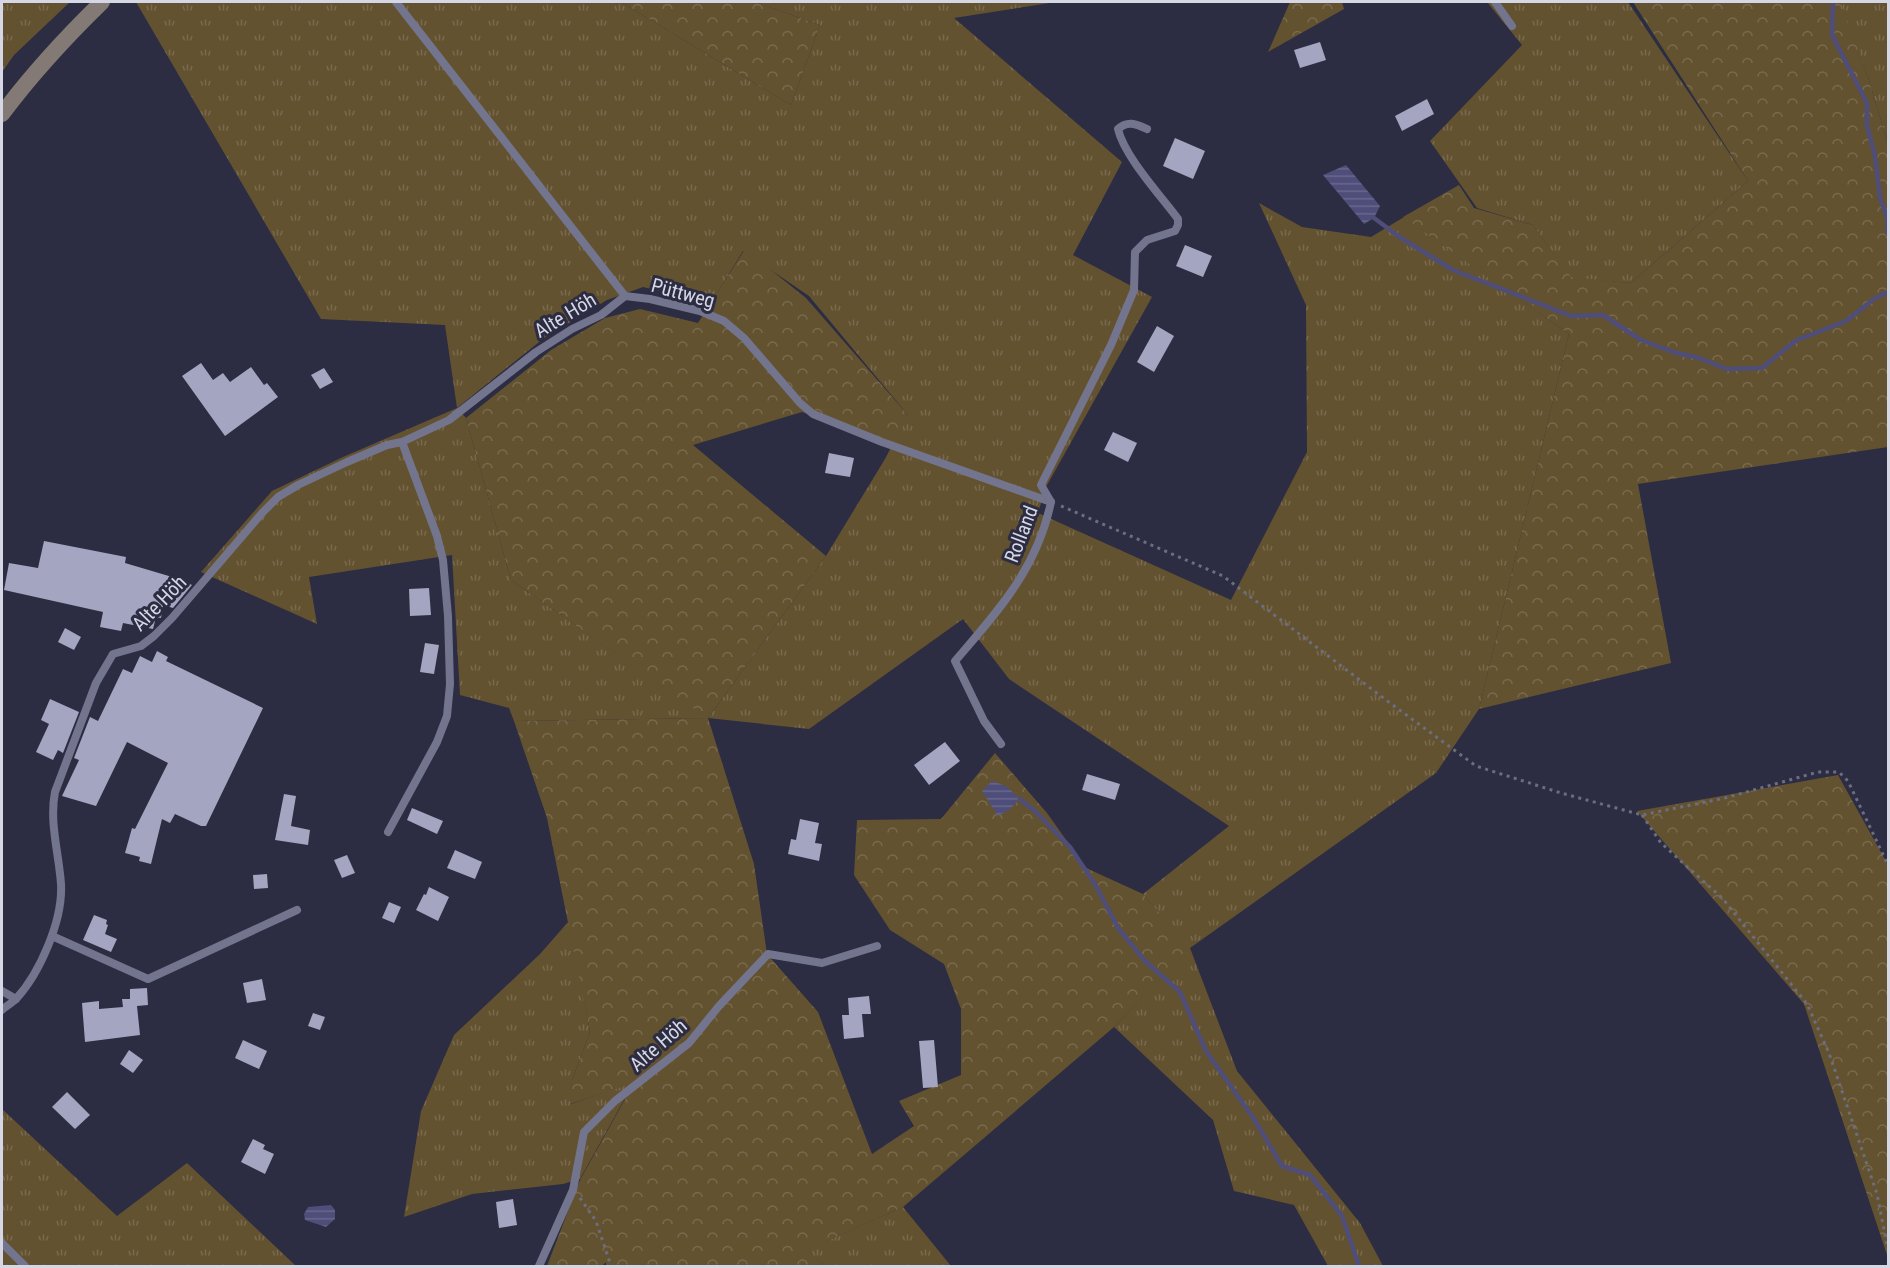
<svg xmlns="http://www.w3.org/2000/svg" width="1890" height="1268" viewBox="0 0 1890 1268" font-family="'Roboto Condensed',sans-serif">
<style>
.grass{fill:url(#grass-tufts);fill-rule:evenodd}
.forest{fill:url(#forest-crowns)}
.water{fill:url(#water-rules)}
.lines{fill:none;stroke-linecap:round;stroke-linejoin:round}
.stream{stroke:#4f4e7a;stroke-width:4.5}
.building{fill:#a4a5c0}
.path{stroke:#6c6d80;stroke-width:3;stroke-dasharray:3 4.5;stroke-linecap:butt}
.service{stroke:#73748d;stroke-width:8}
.secondary{stroke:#847a75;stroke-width:16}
.labels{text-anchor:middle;stroke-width:6;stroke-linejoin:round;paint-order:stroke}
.street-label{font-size:20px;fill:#d6d7e5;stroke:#2c2c42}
</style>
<defs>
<pattern id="grass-tufts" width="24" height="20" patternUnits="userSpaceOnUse" patternTransform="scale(1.5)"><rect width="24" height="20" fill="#635230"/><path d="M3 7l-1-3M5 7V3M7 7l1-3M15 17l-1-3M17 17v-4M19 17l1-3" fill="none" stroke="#796a4e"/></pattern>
<pattern id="forest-crowns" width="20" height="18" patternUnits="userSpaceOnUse" patternTransform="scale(1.5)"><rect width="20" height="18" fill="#635230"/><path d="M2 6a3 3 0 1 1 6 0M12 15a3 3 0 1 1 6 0" fill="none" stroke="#796a4e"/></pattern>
<pattern id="water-rules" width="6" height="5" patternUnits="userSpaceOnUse" patternTransform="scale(1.5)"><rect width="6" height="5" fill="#4f4e7a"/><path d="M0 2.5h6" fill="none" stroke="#68678d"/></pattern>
</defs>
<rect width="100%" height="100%" fill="#2c2c42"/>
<g class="grass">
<polygon points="2,2 70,2 14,55 2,72"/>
<path d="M 136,2 L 621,2 L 791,105 L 820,25 L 755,2 L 1056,2 L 954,18 L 1122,162 L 1073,255 L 1152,297 L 1046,487 L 1038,513 L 1231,600 L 1307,452 L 1306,305 L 1259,203 L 1302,227 L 1371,237 L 1404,217 L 1569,334 L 1479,709 L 1436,773 L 1190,948 L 1237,1071 L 1360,1223 L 1383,1266 L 1328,1266 L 1294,1205 L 1234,1191 L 1213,1120 L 1114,1027 L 1189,948 L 1143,894 L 1229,826 L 1009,679 L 963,619 L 809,729 L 708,718 L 514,721 L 509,708 L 460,695 L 452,555 L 309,577 L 317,624 L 201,572 L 272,491 L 343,457 L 457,408 L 445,325 L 321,319 ZM 743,251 L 809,296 L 908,415 L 885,459 L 826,556 L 708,718 L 511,580 L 466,418 L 457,408 L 544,338 L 607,300 L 643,287 L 711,303 Z"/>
<polygon points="1487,2 1628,2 1748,181 1631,283 1571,278 1533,225 1477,208 1430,141 1522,45"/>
<polygon points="1840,2 1888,2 1888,144 1868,77"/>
<polygon points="569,921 590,1032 572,1080 571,1104 634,1082 580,1179 563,1184 472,1194 404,1217 421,1111 454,1035 540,954"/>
<polygon points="2,1109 117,1216 187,1163 296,1266 2,1266"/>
<polygon points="903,1207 951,1266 825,1266 806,1250"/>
</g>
<g class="forest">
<polygon points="621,2 755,2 820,25 791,105"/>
<polygon points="1290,2 1342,2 1344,9 1268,52"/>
<polygon points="1633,2 1841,2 1868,77 1888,144 1888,447 1638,484 1671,663 1479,709 1569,334 1403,217 1459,185 1474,208 1533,225 1571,277 1631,283 1748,181"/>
<polygon points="745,249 806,298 908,415 895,445 802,412 693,445 826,556 708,718 754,864 767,954 818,1012 872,1154 914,1126 899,1101 961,1075 961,1009 944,964 890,930 854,875 857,820 941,819 995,753 1047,813 1086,868 1143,894 1190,948 1114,1027 903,1207 807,1250 825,1266 606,1266 606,1262 602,1266 547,1266 580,1180 634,1083 570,1104 572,1080 590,1032 547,818 514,721 707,718 511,580 466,418 551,350 605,318 640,309 698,323"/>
<polygon points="1838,775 1888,865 1888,1258 1804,1004 1637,811"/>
</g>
<g class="water">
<polygon points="1346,165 1380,206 1374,218 1364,224 1323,175"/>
<polygon points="992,781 1006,786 1020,799 1009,810 998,816 982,791"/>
<polygon points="331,1205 335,1210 335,1219 326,1227 305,1220 304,1214 308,1207"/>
</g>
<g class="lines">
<g class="stream">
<polyline points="1833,2 1832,35 1867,103 1867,125 1875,156 1880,198 1887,217 1888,234"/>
<polyline points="1374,218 1401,238 1453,270 1571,316 1603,315 1641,340 1673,352 1699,358 1727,369 1762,368 1795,341 1846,321 1874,299 1888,292"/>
<polyline points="1020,799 1036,812 1070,847 1096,886 1118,928 1145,961 1180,992 1206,1051 1254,1119 1282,1166 1310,1175 1342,1216 1359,1266"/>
</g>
</g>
<g class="building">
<polygon points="1320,42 1326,60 1300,68 1294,50"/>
<polygon points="1427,99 1434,114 1402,131 1395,116"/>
<polygon points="1175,138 1205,151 1193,179 1163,166"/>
<polygon points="1185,245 1212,256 1203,277 1176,266"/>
<polygon points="1157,326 1174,336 1154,372 1137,362"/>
<polygon points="201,363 213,380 223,373 230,382 251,367 264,385 267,383 278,397 225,436 182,376"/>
<polygon points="324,368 333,382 320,389 311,375"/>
<polygon points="1113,432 1137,443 1128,462 1104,450"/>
<polygon points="829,453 854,458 850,477 825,473"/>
<polygon points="44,541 126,557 125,563 179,579 192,585 173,608 163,605 161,618 156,617 153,629 123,623 121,631 100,627 103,612 4,590 9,563 38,568"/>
<polygon points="429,588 431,615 410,616 409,589"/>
<polygon points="65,628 81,637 74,650 58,642"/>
<polygon points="425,643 439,645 434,674 420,672"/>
<polygon points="157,651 168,657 166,661 263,708 206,826 201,826 175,814 170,823 162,819 151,864 139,861 140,857 125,853 132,828 135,829 168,763 127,742 96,806 62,796 79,760 74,758 90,717 98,721 123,669 132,673 140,656 152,662"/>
<polygon points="50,699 79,712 63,753 58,750 53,760 36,752 49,724 41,720"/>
<polygon points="945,742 960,761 929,785 914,765"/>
<polygon points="1087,774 1120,784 1115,800 1082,790"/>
<polygon points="284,794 296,796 291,826 310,830 308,845 275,840"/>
<polygon points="412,808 443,821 437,834 407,820"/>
<polygon points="800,819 819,823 815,843 822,844 819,861 788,854 791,839 796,840"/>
<polygon points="455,850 482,862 475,879 447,868"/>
<polygon points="347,855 355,873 342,878 334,860"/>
<polygon points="267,874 268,888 254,889 253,875"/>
<polygon points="429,887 449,897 438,921 416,910 424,894 426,895"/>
<polygon points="389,902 401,907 394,923 382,918"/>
<polygon points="94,915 107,920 106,924 108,925 105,934 117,939 111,952 83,940"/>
<polygon points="262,979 266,1000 247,1003 243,983"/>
<polygon points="147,988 148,1005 137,1006 140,1035 85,1042 82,1003 99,1001 99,1009 123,1007 122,999 130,999 130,989"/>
<polygon points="869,996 871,1014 862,1014 864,1037 844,1039 842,1015 849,1015 848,998"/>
<polygon points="313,1013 325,1017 320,1030 308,1026"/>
<polygon points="243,1040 267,1051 259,1069 235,1058"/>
<polygon points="934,1040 938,1087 923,1088 919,1041"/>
<polygon points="129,1050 143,1060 133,1073 120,1064"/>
<polygon points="67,1092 90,1115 75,1129 52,1107"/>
<polygon points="253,1139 265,1145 263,1149 274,1154 265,1174 241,1162"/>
<polygon points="513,1199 517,1225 499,1228 496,1202"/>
</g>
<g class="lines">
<g class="path">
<polyline points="1061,506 1223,576 1390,703 1476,766 1561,793 1642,815 1725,798 1818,772 1839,772 1848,781 1888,865"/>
<polyline points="1642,815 1661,843 1723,899 1807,1004 1829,1053 1877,1194 1888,1250"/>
<polyline points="580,1198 596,1221 611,1266"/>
</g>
<g class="service">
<polyline points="396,2 625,296 650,299 700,311 724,321 744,338 800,403 813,414 882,442 1051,502"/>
<polyline points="1495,2 1512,26"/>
<path d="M 1001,744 L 984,721 L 955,661 C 998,611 1037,569 1051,502 L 1041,485 L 1111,345 L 1134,290 L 1135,252 L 1147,240 L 1175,231 L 1178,225 L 1178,219 C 1161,196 1124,156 1118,129 C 1128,120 1136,124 1147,129"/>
<polyline points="388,832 437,742 447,716 450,684 448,616 443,560 437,536 402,442"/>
<polyline points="52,936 148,979 297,910"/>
<polyline points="2,991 16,999"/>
<path d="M 2,1010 C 6,1006 12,1003 16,999 C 40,973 63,920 61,884 C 59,854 49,822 55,792 L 96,683 L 113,654 L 141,646 L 154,636 L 172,618 L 263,512 L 278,497 L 298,485 L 347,462 L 387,445 L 402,442 L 449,420 L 536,352 L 572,329 L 601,315 L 625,296"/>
<polyline points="2,1243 25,1266"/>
<polyline points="539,1266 573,1190 584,1132 615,1101 689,1043 719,1006 768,954 822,963 877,946"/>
</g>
<path class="secondary" d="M 2,114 C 32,74 66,37 102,2"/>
</g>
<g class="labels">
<g class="street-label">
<text transform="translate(683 293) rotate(15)" y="7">Püttweg</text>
<text transform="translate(565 315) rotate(-31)" y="7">Alte Höh</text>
<text transform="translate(1021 534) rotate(-69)" y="7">Rolland</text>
<text transform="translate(159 603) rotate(-46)" y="7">Alte Höh</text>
<text transform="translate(658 1045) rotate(-41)" y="7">Alte Höh</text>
</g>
</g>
<rect width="1890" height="1268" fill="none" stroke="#d6d7e5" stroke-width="6"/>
</svg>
